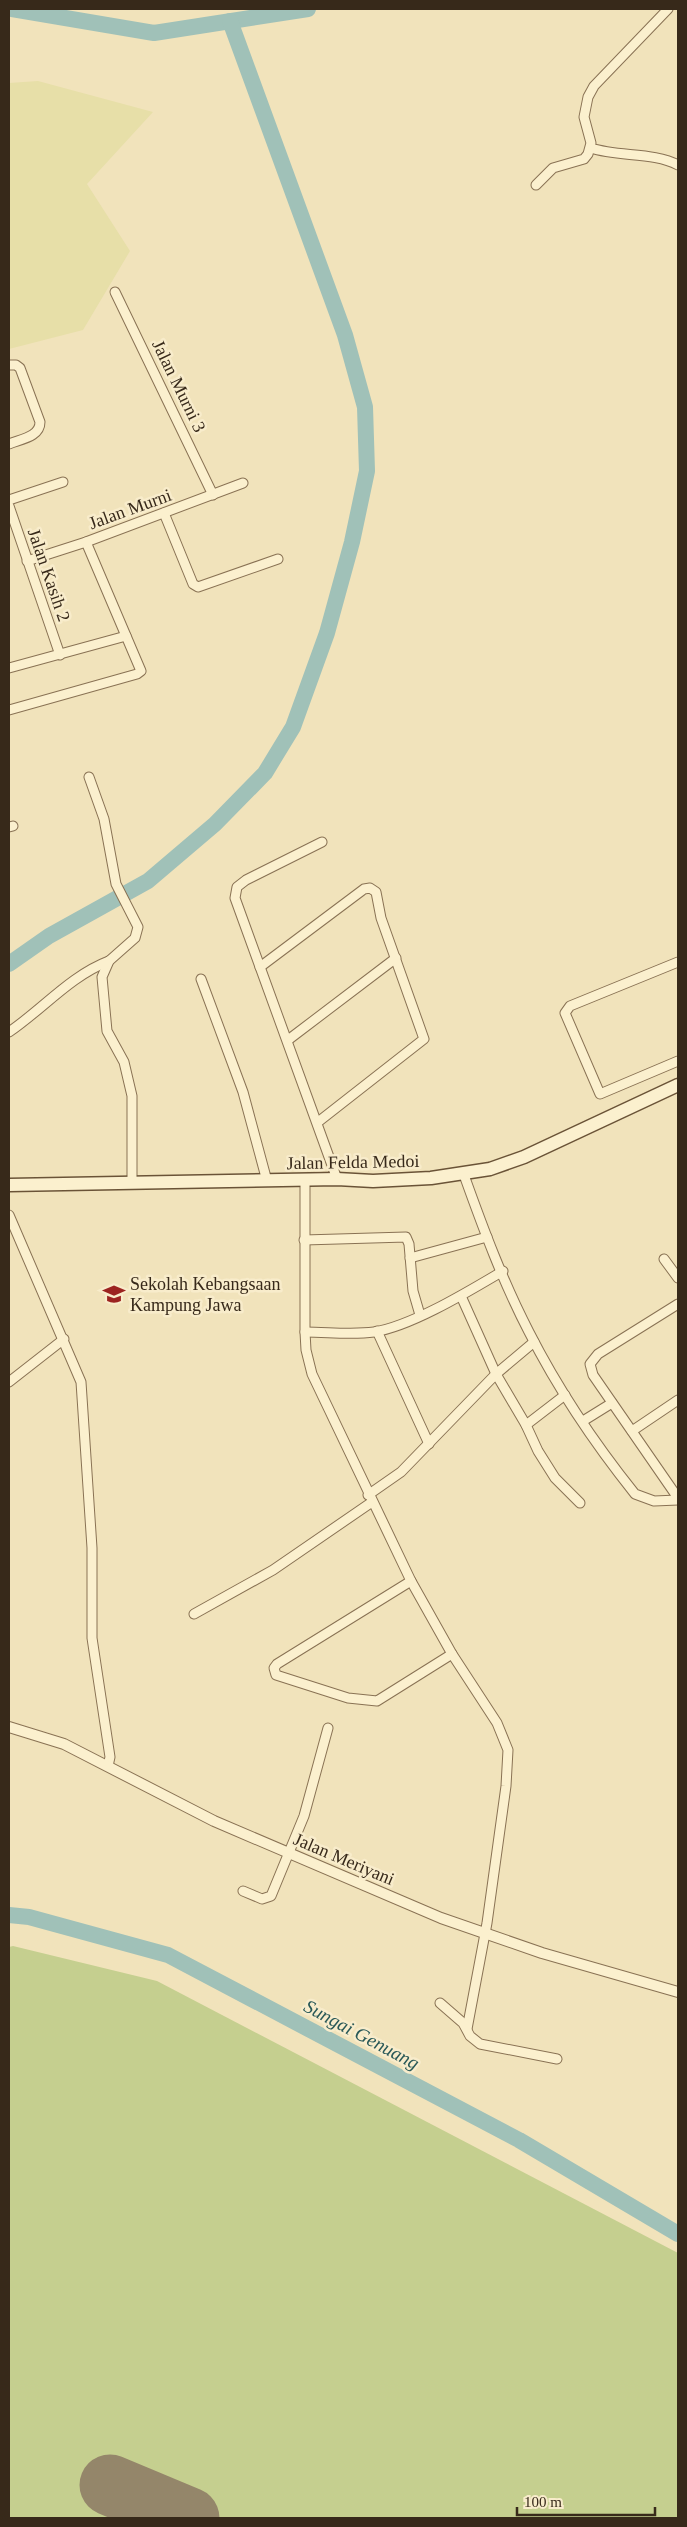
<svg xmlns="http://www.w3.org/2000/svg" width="687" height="2527" viewBox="0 0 687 2527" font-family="'Times New Roman',serif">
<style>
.farmland{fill:#e7dfa8}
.green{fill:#c5cf8f}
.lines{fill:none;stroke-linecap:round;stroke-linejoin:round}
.river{stroke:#a0c1b8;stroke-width:16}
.runway{stroke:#94866a;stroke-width:61}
.minor-casing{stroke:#897254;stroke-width:11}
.tertiary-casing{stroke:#897254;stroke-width:12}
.secondary-casing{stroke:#6a5337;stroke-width:15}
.minor{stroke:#fbf0ce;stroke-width:9}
.tertiary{stroke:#fbf0ce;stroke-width:10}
.secondary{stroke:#fbf0ce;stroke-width:12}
.labels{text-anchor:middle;stroke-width:5;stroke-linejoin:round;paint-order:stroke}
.street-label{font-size:18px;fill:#37291a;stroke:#f8eccb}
.poi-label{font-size:18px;fill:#37291a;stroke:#f8eccb;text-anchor:start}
.water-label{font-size:19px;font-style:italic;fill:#285857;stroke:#f8eccb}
</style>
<rect width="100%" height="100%" fill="#f1e3bb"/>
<polygon class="farmland" points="38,81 153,112 87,184 130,251 83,330 9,349 9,83"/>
<polygon class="green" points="13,1946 157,1981 678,2253 678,2518 9,2518 9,1947"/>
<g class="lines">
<g class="river">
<polyline points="12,9 154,33 308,9"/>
<polyline points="9,964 49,936 148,881 215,824 265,773 293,727 327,633 352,542 367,471 365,407 345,335 230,21"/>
<polyline points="9,1915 29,1917 168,1955 519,2140 678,2234"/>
</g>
<polyline class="runway" points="110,2485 189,2518"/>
<g class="minor-casing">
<g id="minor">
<path d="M 591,148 C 618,157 654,152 678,165"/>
<polyline points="536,185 553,168 584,159 588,154 591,143 584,117 588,97 594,86 668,9"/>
<polyline points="115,292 213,495"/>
<path d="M 9,365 L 16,365 L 20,368 L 40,422 C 40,437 21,439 9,444"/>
<polyline points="9,500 63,482"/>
<polyline points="9,506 60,655"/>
<polyline points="164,513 193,584 198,587 278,559"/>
<polyline points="27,561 86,542 243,483"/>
<polyline points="9,668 126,636"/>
<polyline points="9,710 137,674 141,671 86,542"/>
<polyline points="89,777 104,819 116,884 138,927 135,938 109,961 102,977 107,1031 124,1062 132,1096 132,1183"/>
<polyline points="9,827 13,826"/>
<polyline points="322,842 246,880 237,887 235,898 337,1179"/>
<polyline points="678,962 570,1006 565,1013 600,1094 678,1061"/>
<polyline points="260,967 364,889 370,888 376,892 381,918 424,1039 318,1122"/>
<polyline points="201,979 243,1092 267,1181"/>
<path d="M 9,1032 C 43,1009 70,976 109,961"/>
<polyline points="288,1040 396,958"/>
<path d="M 464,1175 C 483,1228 503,1282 529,1332 C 558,1389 595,1444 635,1494 L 654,1501 L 678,1500"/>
<polyline points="305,1180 305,1332 306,1350 312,1374 411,1581 452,1654 497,1723 508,1750 506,1786 487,1923 467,2029"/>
<polyline points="9,1215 81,1382 92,1548 92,1638 110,1757 108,1766"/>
<polyline points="304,1240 406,1237 409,1244 413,1291 420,1315"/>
<polyline points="410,1258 487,1237"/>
<polyline points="664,1259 678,1278"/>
<polyline points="461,1296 496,1374 526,1425 538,1451 555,1478 580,1503"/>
<polyline points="678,1304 598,1354 590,1364 593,1375 678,1498"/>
<polyline points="377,1331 429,1444"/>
<path d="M 305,1332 C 328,1332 352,1335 374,1332 C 412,1326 469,1291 503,1271"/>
<polyline points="9,1382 64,1339"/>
<polyline points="583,1421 612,1403"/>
<polyline points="526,1425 565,1395"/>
<polyline points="632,1431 678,1400"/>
<polyline points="368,1495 401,1472 496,1374 534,1342"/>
<polyline points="411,1581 277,1664 274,1668 276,1675 348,1698 377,1701 452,1654"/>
<polyline points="194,1614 273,1570 372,1502"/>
<polyline points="243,1891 262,1899 271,1896 304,1816 328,1728"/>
<polyline points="440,2003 463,2023 470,2036 480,2044 557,2059"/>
</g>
</g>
<g class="tertiary-casing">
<polyline id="tertiary" points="9,1727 64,1744 214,1821 441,1918 542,1953 678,1992"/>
</g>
<g class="secondary-casing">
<polyline id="secondary" points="9,1185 337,1179 373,1181 431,1178 490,1169 524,1157 678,1085"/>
</g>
<use href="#minor" class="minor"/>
<use href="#tertiary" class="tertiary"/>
<use href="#secondary" class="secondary"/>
</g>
<defs>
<g id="school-bare" transform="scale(1.725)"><path d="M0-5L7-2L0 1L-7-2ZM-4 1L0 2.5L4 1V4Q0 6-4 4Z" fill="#9c2320" stroke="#f8eccb" stroke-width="2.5" paint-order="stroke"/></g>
</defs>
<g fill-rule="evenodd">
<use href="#school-bare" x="114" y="1294"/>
</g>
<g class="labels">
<g class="street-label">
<text transform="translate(179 386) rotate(64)" y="6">Jalan Murni 3</text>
<text transform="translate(130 509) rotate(-20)" y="6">Jalan Murni</text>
<text transform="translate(49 575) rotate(71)" y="6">Jalan Kasih 2</text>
<text transform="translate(353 1162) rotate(-1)" y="6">Jalan Felda Medoi</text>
<text transform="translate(344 1859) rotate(23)" y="6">Jalan Meriyani</text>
</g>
<g class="poi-label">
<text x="130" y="1290">Sekolah Kebangsaan<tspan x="130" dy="21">Kampung Jawa</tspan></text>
</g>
<g class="water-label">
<text transform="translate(362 2034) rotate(28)" y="7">Sungai Genuang</text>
</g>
</g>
<rect width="687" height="2527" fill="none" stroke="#37291a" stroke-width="20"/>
<path d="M517 2507v8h138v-8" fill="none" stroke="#37291a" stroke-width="2.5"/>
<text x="524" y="2507" font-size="15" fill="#37291a" stroke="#f8eccb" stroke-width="4" paint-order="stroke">100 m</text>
</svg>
